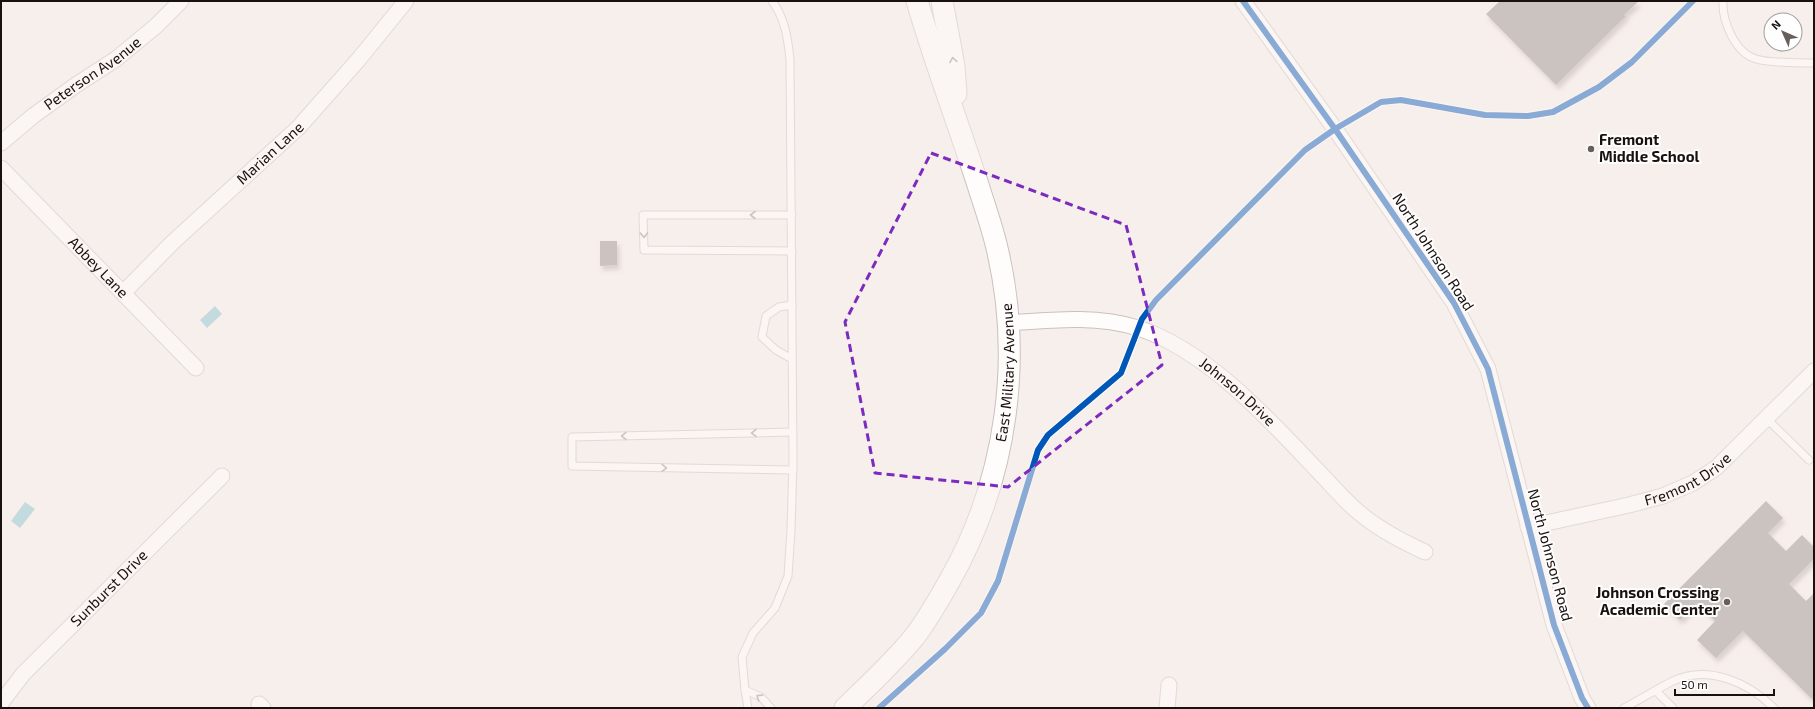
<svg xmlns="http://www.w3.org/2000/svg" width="1815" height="709" viewBox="0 0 1815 709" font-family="'Exo 2',sans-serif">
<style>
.water{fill:#84c4d1}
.building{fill:#958e8a;filter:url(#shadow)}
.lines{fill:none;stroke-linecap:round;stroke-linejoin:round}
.service-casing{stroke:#c9c1bd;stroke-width:9}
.minor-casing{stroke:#c9c1bd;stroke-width:17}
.secondary-casing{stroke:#c9c1bd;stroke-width:23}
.service{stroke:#fefdfc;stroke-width:7}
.minor{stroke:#fefdfc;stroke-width:15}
.secondary{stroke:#fefdfc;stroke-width:21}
.cycleway-casing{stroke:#fefefe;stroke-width:8}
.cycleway{stroke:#0057b8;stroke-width:6}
.oneway{stroke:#979390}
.marked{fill:none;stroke:#7b2cbf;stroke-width:3;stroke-dasharray:8 5;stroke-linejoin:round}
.poi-dot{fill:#675f5b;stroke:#fefefe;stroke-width:1.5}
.labels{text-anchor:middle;stroke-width:4;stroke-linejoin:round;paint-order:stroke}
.street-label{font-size:15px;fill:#19110d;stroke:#fefefe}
.poi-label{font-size:15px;font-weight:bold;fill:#19110d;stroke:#fefefe;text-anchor:start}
</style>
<defs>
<filter id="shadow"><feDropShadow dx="2.5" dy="4.5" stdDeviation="2" flood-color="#0004"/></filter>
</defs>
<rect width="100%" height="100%" fill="#f7efeb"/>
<g class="water">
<polygon points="215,306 222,314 207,328 200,320"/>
<polygon points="25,502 35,509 20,528 11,521"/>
</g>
<g class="building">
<polygon points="1500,1 1639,1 1624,15 1626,16 1556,85 1486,14"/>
<polygon points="600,241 617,241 617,265 600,266"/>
<polygon points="1766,501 1783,518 1768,533 1786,551 1802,535 1814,547 1814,559 1789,584 1806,601 1814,593 1814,701 1743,631 1716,658 1697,640 1715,621 1697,603 1680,620 1664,604"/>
</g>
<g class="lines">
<g class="service-casing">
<g id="service">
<path d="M 1723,1 C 1722,21 1735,53 1756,59 C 1774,64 1795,62 1814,63"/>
<polyline points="792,215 643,215 644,250 792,251"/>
<polyline points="792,305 779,307 766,316 762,337 776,350 792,359"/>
<polyline points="1766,418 1809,460"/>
<polyline points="793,470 572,466 572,437 793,432"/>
<polyline points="745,690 761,697 771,708"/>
<polyline points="1656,691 1673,708"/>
<path d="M 748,708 L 745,690 L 742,657 L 753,633 L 775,608 L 788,576 L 791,530 L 793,461 L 790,60 C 788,39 785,18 772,1"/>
<path d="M 1624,708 C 1641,699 1657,689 1673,681 C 1708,664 1749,683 1774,708"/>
</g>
</g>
<g class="minor-casing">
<g id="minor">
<polyline points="1243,1 1335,129 1454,303 1488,369 1554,625 1582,698 1588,708"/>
<path id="s1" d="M 1,143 L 33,116 L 76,85 L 116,59 L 156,26 L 181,1"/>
<path id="s2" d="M 1,168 L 196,368"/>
<path id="s3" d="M 123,293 L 173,242 L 298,128 L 359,59 L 406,1"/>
<path id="s4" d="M 1009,323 C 1052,320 1096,315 1138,328 C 1206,350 1268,418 1316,469 C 1329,482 1342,498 1356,510 C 1376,528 1401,541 1425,552"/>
<path id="s5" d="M 1528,527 L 1629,505 L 1663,496 L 1693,483 L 1716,468 L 1814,371"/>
<path id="s6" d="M 1,703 L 23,674 L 222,476"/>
<polyline points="259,704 263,708"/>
<polyline points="1167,708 1169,685"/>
</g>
</g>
<g class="secondary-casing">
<g id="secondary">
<polyline points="942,1 954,66 956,94"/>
<path id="s7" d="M 845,708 C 869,685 894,662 915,636 C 928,619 939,599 950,580 C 1007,479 1024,357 996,244 C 991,224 984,204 978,185 C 958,123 935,63 917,1"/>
</g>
</g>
<use href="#service" class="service"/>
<use href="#minor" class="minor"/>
<use href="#secondary" class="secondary"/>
<g class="cycleway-casing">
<g id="cycleway">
<polyline points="1243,1 1335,129 1454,303 1488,369 1554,625 1582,698 1588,708"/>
<polyline points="879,708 945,649 981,613 998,581 1038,450 1048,435 1121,373 1142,319 1156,300 1305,150 1335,129 1381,102 1401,100 1485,115 1528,116 1553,112 1599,87 1632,62 1693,1"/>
</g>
</g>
<use href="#cycleway" class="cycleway"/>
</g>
<defs><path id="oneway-chevron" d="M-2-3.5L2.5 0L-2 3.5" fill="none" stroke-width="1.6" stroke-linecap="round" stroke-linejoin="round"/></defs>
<g class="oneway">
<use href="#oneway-chevron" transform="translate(953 60) rotate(-99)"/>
<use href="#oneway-chevron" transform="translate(753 215) rotate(180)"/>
<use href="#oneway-chevron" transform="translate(644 235) rotate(88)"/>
<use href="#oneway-chevron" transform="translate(754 433) rotate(179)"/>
<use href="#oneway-chevron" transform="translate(624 436) rotate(179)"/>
<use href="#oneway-chevron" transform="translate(664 468) rotate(1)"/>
<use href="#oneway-chevron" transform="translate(759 697) rotate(-147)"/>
</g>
<path d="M0 0H1815V709H0ZM 931,153 L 1126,225 L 1162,365 L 1008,487 L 875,473 L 845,322 Z" fill="#f7efeb" fill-opacity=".55" fill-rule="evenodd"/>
<path class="marked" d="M 931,153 L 1126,225 L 1162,365 L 1008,487 L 875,473 L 845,322 Z"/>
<g class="poi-dot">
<circle cx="1591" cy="149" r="4"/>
<circle cx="1727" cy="602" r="4"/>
</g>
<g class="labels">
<g class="street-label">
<text dy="5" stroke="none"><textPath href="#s1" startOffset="115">Peterson Avenue</textPath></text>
<text dy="5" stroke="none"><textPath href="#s3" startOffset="203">Marian Lane</textPath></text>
<text transform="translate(1433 252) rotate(57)" y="5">North Johnson Road</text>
<text dy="5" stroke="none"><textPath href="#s2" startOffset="139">Abbey Lane</textPath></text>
<text dy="5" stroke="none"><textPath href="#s7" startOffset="384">East Military Avenue</textPath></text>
<text dy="5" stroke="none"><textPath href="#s4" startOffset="249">Johnson Drive</textPath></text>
<text dy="5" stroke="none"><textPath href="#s5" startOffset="168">Fremont Drive</textPath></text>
<text transform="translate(1550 555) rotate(75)" y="5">North Johnson Road</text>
<text dy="5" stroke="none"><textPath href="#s6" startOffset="158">Sunburst Drive</textPath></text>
</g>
<g class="poi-label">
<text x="1599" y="145">Fremont<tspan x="1599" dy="17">Middle School</tspan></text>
<text x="1719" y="598" text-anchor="end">Johnson Crossing<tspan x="1719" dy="17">Academic Center</tspan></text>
</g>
</g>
<rect width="1815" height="709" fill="none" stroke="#19110d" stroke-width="4"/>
<g transform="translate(1783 32) rotate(315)"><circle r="19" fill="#fefefe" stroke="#a29f9e"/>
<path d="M0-3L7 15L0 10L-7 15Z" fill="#675f5b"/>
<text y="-6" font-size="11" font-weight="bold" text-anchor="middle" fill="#19110d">N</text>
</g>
<path d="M1675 689v6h99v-6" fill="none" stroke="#19110d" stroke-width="2"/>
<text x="1681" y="689" font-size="12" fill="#19110d" stroke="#fefefe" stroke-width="3" paint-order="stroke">50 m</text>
</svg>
